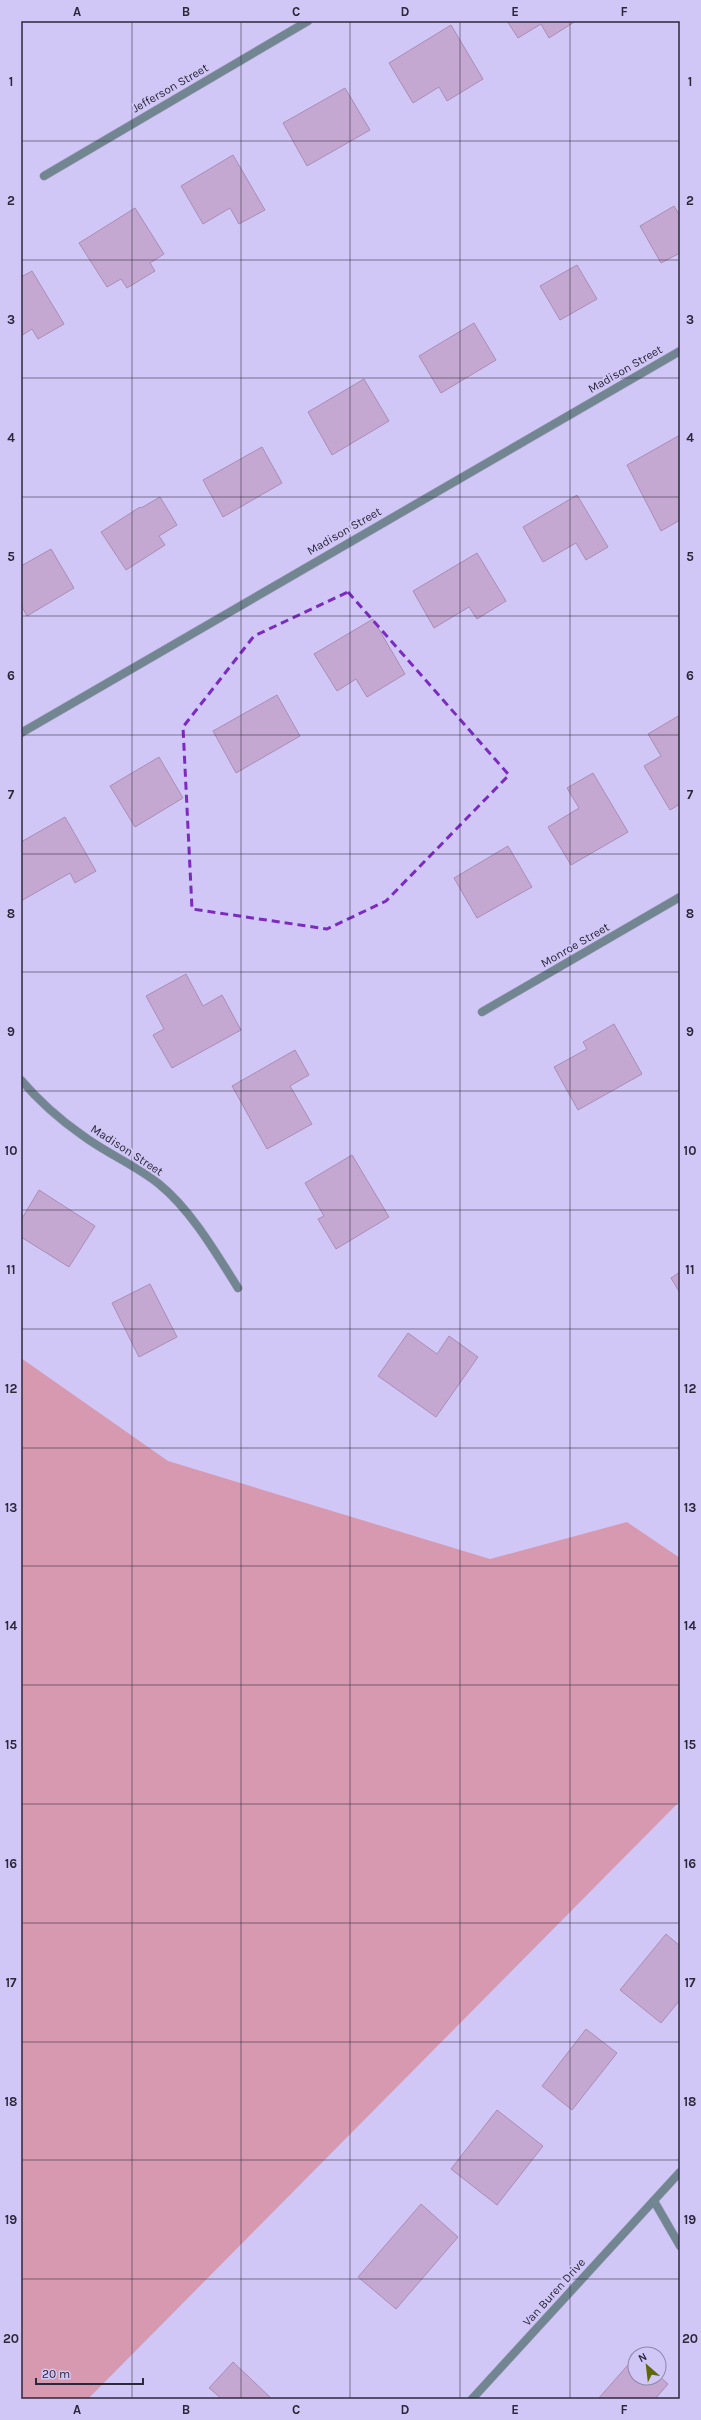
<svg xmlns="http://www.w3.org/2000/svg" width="701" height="2420" viewBox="0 0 701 2420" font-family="Karla,sans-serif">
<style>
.green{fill:#d799b0}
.building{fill:#c4a8d1;stroke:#a98db5}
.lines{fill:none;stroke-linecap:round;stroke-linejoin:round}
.minor-casing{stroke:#b0a7d0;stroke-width:9}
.minor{stroke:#728692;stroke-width:8}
.marked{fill:none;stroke:#7b2cbf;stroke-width:3;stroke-dasharray:8 5;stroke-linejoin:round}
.grid{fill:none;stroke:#2c283a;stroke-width:1;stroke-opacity:0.55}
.labels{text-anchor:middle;stroke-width:4;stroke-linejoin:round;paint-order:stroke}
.street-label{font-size:12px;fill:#2c283a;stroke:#d1c7f6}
.neatline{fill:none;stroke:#2c283a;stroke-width:1.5}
.grid-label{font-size:13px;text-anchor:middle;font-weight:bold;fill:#2c283a}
</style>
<rect width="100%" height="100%" fill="#d1c7f6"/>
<polygon class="green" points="21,1358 168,1461 490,1559 627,1522 680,1558 680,1801 88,2399 21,2399"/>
<g class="building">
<polygon points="507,21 576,21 549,38 541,24 518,38"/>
<polygon points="451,25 483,79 447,101 439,87 413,103 389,63"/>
<polygon points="345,88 370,130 307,166 283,123"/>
<polygon points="233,155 265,210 239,224 230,208 203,224 181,186"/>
<polygon points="674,206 680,216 680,253 661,263 640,226"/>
<polygon points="135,208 164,254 150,263 155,271 127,288 121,279 107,287 79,243"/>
<polygon points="577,265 597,299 560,320 540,286"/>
<polygon points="32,271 64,324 38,339 32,329 21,336 21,277"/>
<polygon points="474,323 496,360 441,393 419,356"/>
<polygon points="364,379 389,421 332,455 308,412"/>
<polygon points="680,435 680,520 661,531 627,465"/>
<polygon points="262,447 282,483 223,517 203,480"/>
<polygon points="577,495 608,547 586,560 576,543 543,562 523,527"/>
<polygon points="160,497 177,525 159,536 165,545 126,570 101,532 140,507 141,508"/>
<polygon points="51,549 74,588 27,616 21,605 21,566"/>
<polygon points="477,553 506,601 477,619 469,607 434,628 413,591"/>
<polygon points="373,619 405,674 367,697 356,679 337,691 314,654"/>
<polygon points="277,695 300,736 236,773 213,731"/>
<polygon points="680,715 680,804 670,810 644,766 661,756 648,734"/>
<polygon points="159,757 183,798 135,827 110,786"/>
<polygon points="593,773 628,832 571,865 548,827 579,808 567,788"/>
<polygon points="65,817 96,871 75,883 70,873 21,901 21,842"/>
<polygon points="508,846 532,887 477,918 454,878"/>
<polygon points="186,974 203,1006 222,995 241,1030 172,1068 153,1035 164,1029 146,996"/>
<polygon points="614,1024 642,1074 578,1110 554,1067 587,1049 583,1042"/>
<polygon points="295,1050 309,1075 290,1086 312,1124 267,1149 232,1086"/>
<polygon points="352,1155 389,1217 336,1249 318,1219 324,1216 305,1183"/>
<polygon points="39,1190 95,1226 69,1267 21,1237 21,1220"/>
<polygon points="680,1272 680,1293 671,1278"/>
<polygon points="150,1284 177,1337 139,1357 112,1303"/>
<polygon points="408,1333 437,1354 449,1336 478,1357 436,1417 378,1376"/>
<polygon points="666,1934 680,1946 680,2000 661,2023 620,1990"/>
<polygon points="586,2029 617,2053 572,2110 542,2086"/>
<polygon points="497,2110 543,2146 497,2205 451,2169"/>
<polygon points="421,2204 458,2237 396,2309 358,2277"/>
<polygon points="635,2357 635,2378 659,2378 659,2376 668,2384 655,2399 598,2399"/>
<polygon points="233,2362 272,2399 222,2399 209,2388"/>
</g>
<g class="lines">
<g class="minor-casing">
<g id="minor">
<polyline points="44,176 308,21"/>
<polyline points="21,733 680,351"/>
<polyline points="482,1012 680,897"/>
<path d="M 21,1080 C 39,1101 59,1119 82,1135 C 106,1153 135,1165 159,1184 C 191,1210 216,1253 238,1288"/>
<polyline points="654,2201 680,2246"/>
<polyline points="472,2399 680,2172"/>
</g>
</g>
<use href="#minor" class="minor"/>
</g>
<path class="marked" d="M 348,592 L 509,775 L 386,901 L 327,929 L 192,909 L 183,727 L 254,636 Z"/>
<path class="grid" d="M 132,21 L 132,2399M 241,21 L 241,2399M 350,21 L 350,2399M 460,21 L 460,2399M 570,21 L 570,2399M 21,141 L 680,141M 21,260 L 680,260M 21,378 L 680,378M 21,497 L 680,497M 21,616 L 680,616M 21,735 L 680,735M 21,854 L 680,854M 21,972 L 680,972M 21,1091 L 680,1091M 21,1210 L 680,1210M 21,1329 L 680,1329M 21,1448 L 680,1448M 21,1566 L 680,1566M 21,1685 L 680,1685M 21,1804 L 680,1804M 21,1923 L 680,1923M 21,2042 L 680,2042M 21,2160 L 680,2160M 21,2279 L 680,2279"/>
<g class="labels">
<g class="street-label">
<text transform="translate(170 88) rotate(-30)" y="4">Jefferson Street</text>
<text transform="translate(625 369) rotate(-30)" y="4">Madison Street</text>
<text transform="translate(344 531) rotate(-30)" y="4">Madison Street</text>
<text transform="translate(575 945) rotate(-30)" y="4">Monroe Street</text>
<text transform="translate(127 1150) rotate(33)" y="4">Madison Street</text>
<text transform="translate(554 2292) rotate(-48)" y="4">Van Buren Drive</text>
</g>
</g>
<rect width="701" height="2420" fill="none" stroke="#d1c7f6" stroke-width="44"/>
<g transform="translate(647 2366) rotate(332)"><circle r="19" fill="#d1c7f6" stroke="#8f87ab"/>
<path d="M0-3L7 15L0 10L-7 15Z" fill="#5f680a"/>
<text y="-6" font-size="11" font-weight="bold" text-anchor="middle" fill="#2c283a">N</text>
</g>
<path d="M36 2378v6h107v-6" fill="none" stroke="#2c283a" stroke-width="2"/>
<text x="42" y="2378" font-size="12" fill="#2c283a" stroke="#d1c7f6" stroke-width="3" paint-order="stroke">20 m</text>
<rect x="22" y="22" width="657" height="2376" class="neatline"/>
<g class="grid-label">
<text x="77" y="16">A</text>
<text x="186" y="16">B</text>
<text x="296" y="16">C</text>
<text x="405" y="16">D</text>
<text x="515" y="16">E</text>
<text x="624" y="16">F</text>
<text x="11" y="86">1</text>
<text x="690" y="86">1</text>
<text x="11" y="205">2</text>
<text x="690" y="205">2</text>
<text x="11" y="324">3</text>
<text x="690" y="324">3</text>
<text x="11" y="442">4</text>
<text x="690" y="442">4</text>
<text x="11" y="561">5</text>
<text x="690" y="561">5</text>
<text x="11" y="680">6</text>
<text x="690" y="680">6</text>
<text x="11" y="799">7</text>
<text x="690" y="799">7</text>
<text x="11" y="918">8</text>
<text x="690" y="918">8</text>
<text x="11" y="1036">9</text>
<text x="690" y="1036">9</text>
<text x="11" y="1155">10</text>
<text x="690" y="1155">10</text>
<text x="11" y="1274">11</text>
<text x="690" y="1274">11</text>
<text x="11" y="1393">12</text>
<text x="690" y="1393">12</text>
<text x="11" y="1512">13</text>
<text x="690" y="1512">13</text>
<text x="11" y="1630">14</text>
<text x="690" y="1630">14</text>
<text x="11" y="1749">15</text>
<text x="690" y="1749">15</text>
<text x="11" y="1868">16</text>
<text x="690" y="1868">16</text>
<text x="11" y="1987">17</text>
<text x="690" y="1987">17</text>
<text x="11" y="2106">18</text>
<text x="690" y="2106">18</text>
<text x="11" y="2224">19</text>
<text x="690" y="2224">19</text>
<text x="11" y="2343">20</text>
<text x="690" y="2343">20</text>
<text x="77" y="2414">A</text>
<text x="186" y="2414">B</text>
<text x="296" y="2414">C</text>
<text x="405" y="2414">D</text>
<text x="515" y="2414">E</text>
<text x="624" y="2414">F</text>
</g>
</svg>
